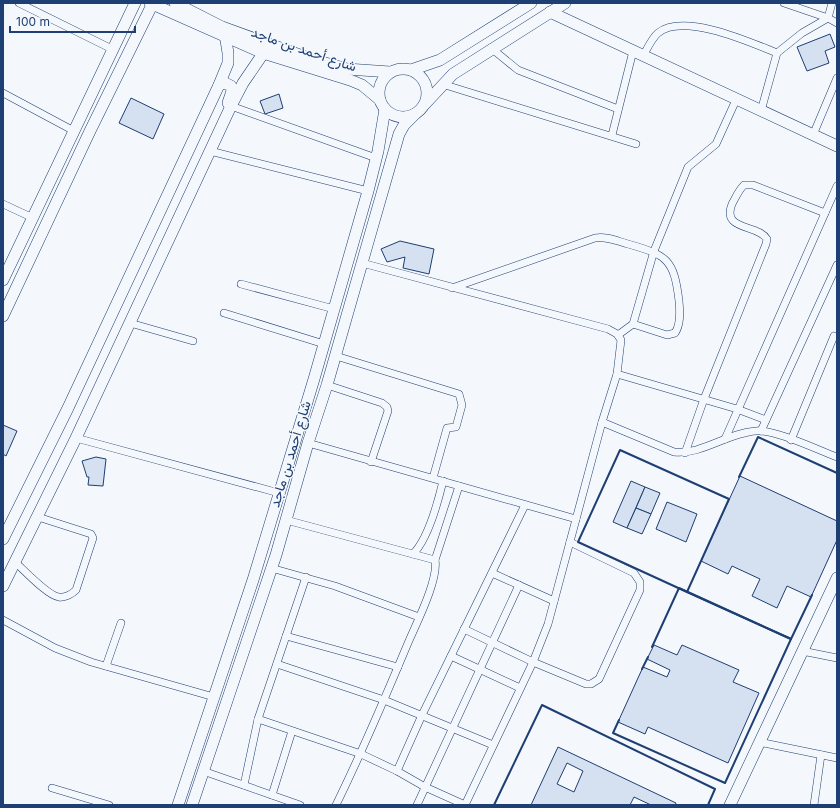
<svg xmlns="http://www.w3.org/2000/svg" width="840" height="808" viewBox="0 0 840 808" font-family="Inter,Vazirmatn,sans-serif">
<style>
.building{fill:#d5e0f0;stroke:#1d3f73;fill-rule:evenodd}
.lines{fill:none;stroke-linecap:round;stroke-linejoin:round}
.street-casing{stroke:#1d3f73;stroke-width:8}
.secondary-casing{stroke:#1d3f73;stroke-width:12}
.street{stroke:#f4f7fb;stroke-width:7}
.secondary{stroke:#f4f7fb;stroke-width:11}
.wall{stroke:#1d3f73;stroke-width:2}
.labels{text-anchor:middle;stroke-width:3;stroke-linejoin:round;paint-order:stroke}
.street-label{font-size:14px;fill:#1d3f73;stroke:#f4f7fb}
</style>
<rect width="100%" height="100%" fill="#f4f7fb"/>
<g class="building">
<polygon points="830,34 835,47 825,51 829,63 807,71 797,47"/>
<polygon points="279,94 283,108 265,114 260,101"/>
<polygon points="131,98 164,114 153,139 119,123"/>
<polygon points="400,241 434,249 429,274 403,268 405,257 387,262 381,249"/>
<polygon points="3,425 17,431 6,456 3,454"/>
<polygon points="96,457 106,459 103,486 88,485 89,477 87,477 82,461"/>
<polygon points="740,476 837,521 837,540 811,597 787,586 777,608 752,596 760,579 732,566 728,574 701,561"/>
<polygon points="631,481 645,487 627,528 613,522"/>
<polygon points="645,487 660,493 651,514 636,508"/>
<polygon points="667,502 697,514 686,542 656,529"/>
<polygon points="636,508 651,514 642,534 627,528"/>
<polygon points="654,645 677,655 682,645 739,670 733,682 759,693 728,763 648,727 645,734 618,722 643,667 667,677 670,670 647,659"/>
<path d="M 558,747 L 676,803 L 675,805 L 651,805 L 634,797 L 630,805 L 531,805 ZM 567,763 L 583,771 L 574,792 L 557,784 Z"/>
</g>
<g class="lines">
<g class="street-casing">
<g id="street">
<polyline points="19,3 114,50"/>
<polyline points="784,3 828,18 837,23"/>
<polyline points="491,48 518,70 618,109"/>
<path d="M 643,56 C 647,49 652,38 658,33 C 683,12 750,42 777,53"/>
<polyline points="442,84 636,144"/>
<polyline points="3,93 74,131"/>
<polyline points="231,106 376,158"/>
<polyline points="761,111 777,53 802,33 828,18 832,3"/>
<polyline points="612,135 633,51"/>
<polyline points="813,135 837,78"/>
<polyline points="210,151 368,191"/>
<polyline points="3,204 33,218"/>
<polyline points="241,284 334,309"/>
<path d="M 452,288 L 595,238 C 607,236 617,241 628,244 C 667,255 674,259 679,301 C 680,311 681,324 675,333 L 667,335 L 633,324"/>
<polyline points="224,313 324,344"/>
<polyline points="130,323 193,341"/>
<polyline points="618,335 633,324 654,251 688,167 716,144 736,100"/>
<polyline points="336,356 459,394 462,405 456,427 447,428 433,478"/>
<polyline points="617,374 737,409 766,420"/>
<polyline points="327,385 382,403 387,407 388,411 371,462"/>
<path d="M 602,422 L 674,452 C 702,455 727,433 756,431 C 774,429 818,450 837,457"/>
<polyline points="761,431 837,265"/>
<polyline points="76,438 279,493"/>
<polyline points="725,439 837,186"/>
<polyline points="791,440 834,336"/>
<polyline points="308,443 576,519"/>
<path d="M 685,453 L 704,399 L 766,244 L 767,239 C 758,224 721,231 732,204 C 736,197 738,191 744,185 L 753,185 L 825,213"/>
<polyline points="286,520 435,560"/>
<path d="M 413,554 C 428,539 438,502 443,481"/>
<path d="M 15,562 C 24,570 48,596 59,597 C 65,598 72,594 76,590 L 93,538 L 91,534 L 38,517"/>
<polyline points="271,568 335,586 419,617"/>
<polyline points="492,573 554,601"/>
<polyline points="3,620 55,648 91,662 214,697"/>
<polyline points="464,629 533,662 586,684 591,684 599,679 640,590 640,582 634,573 570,542"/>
<polyline points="286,636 398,667"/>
<polyline points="802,651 837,658"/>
<polyline points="451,656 520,688"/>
<polyline points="277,664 384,700 493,745"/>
<polyline points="106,666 121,623"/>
<polyline points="258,719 361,754 397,771 425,787 465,805 533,662 548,624 602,422 617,374 621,340 617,334 608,329 362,263"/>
<polyline points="759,742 837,758"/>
<polyline points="203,771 300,805"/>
<polyline points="397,771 422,715 525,505"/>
<polyline points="244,785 258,719 306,577"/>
<polyline points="52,788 109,805"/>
<polyline points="272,795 292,731"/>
<path d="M 336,805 C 362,752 385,698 408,643 C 416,624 439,579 435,560 L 459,486"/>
<polyline points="417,805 519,585"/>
<polyline points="814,805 821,755"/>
</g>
</g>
<g class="secondary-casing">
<g id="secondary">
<polyline points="150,3 263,53 350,80 362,85 380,100"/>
<polyline points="175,3 222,27 311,59 347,69 390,72"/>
<polyline points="550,12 837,146"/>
<circle cx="403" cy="93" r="24"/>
<polyline points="411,70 440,60 531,3"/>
<polyline points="219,85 225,83 231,86 232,91 228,103"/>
<polyline points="425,104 453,74 565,3"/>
<polyline points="3,280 135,3"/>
<polyline points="3,316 90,131 153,3"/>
<polyline points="3,539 68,408 219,85 228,63 228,53 224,28"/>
<polyline points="3,586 76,438 231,106 243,83 269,45"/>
<polyline points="178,805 253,580 314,379 368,191 378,151 385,109"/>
<polyline points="192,805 276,555 308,443 327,385 399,134 404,125 415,114"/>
<polyline points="730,805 837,578"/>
</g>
</g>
<use href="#street" class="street"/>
<use href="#secondary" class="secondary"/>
<g class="wall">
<polygon points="620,450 729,499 687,592 578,542"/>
<polyline points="739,477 758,437 837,473"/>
<polyline points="652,647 679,588 791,639 812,595"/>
<polyline points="642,669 648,657"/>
<polyline points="619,720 613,733 725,783 791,639 687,592"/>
<polyline points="494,805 542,705 715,789 708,805"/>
</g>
</g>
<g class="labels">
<g class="street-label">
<text transform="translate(304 49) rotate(19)" y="5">شارع أحمد بن ماجد</text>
<text transform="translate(290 454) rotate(-73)" y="5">شارع أحمد بن ماجد</text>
</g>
</g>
<rect width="840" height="808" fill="none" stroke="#1d3f73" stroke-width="8"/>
<path d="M10 26v6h125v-6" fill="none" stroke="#1d3f73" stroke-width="2"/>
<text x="16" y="26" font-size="12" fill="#1d3f73" stroke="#f4f7fb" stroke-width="3" paint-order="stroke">100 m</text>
</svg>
